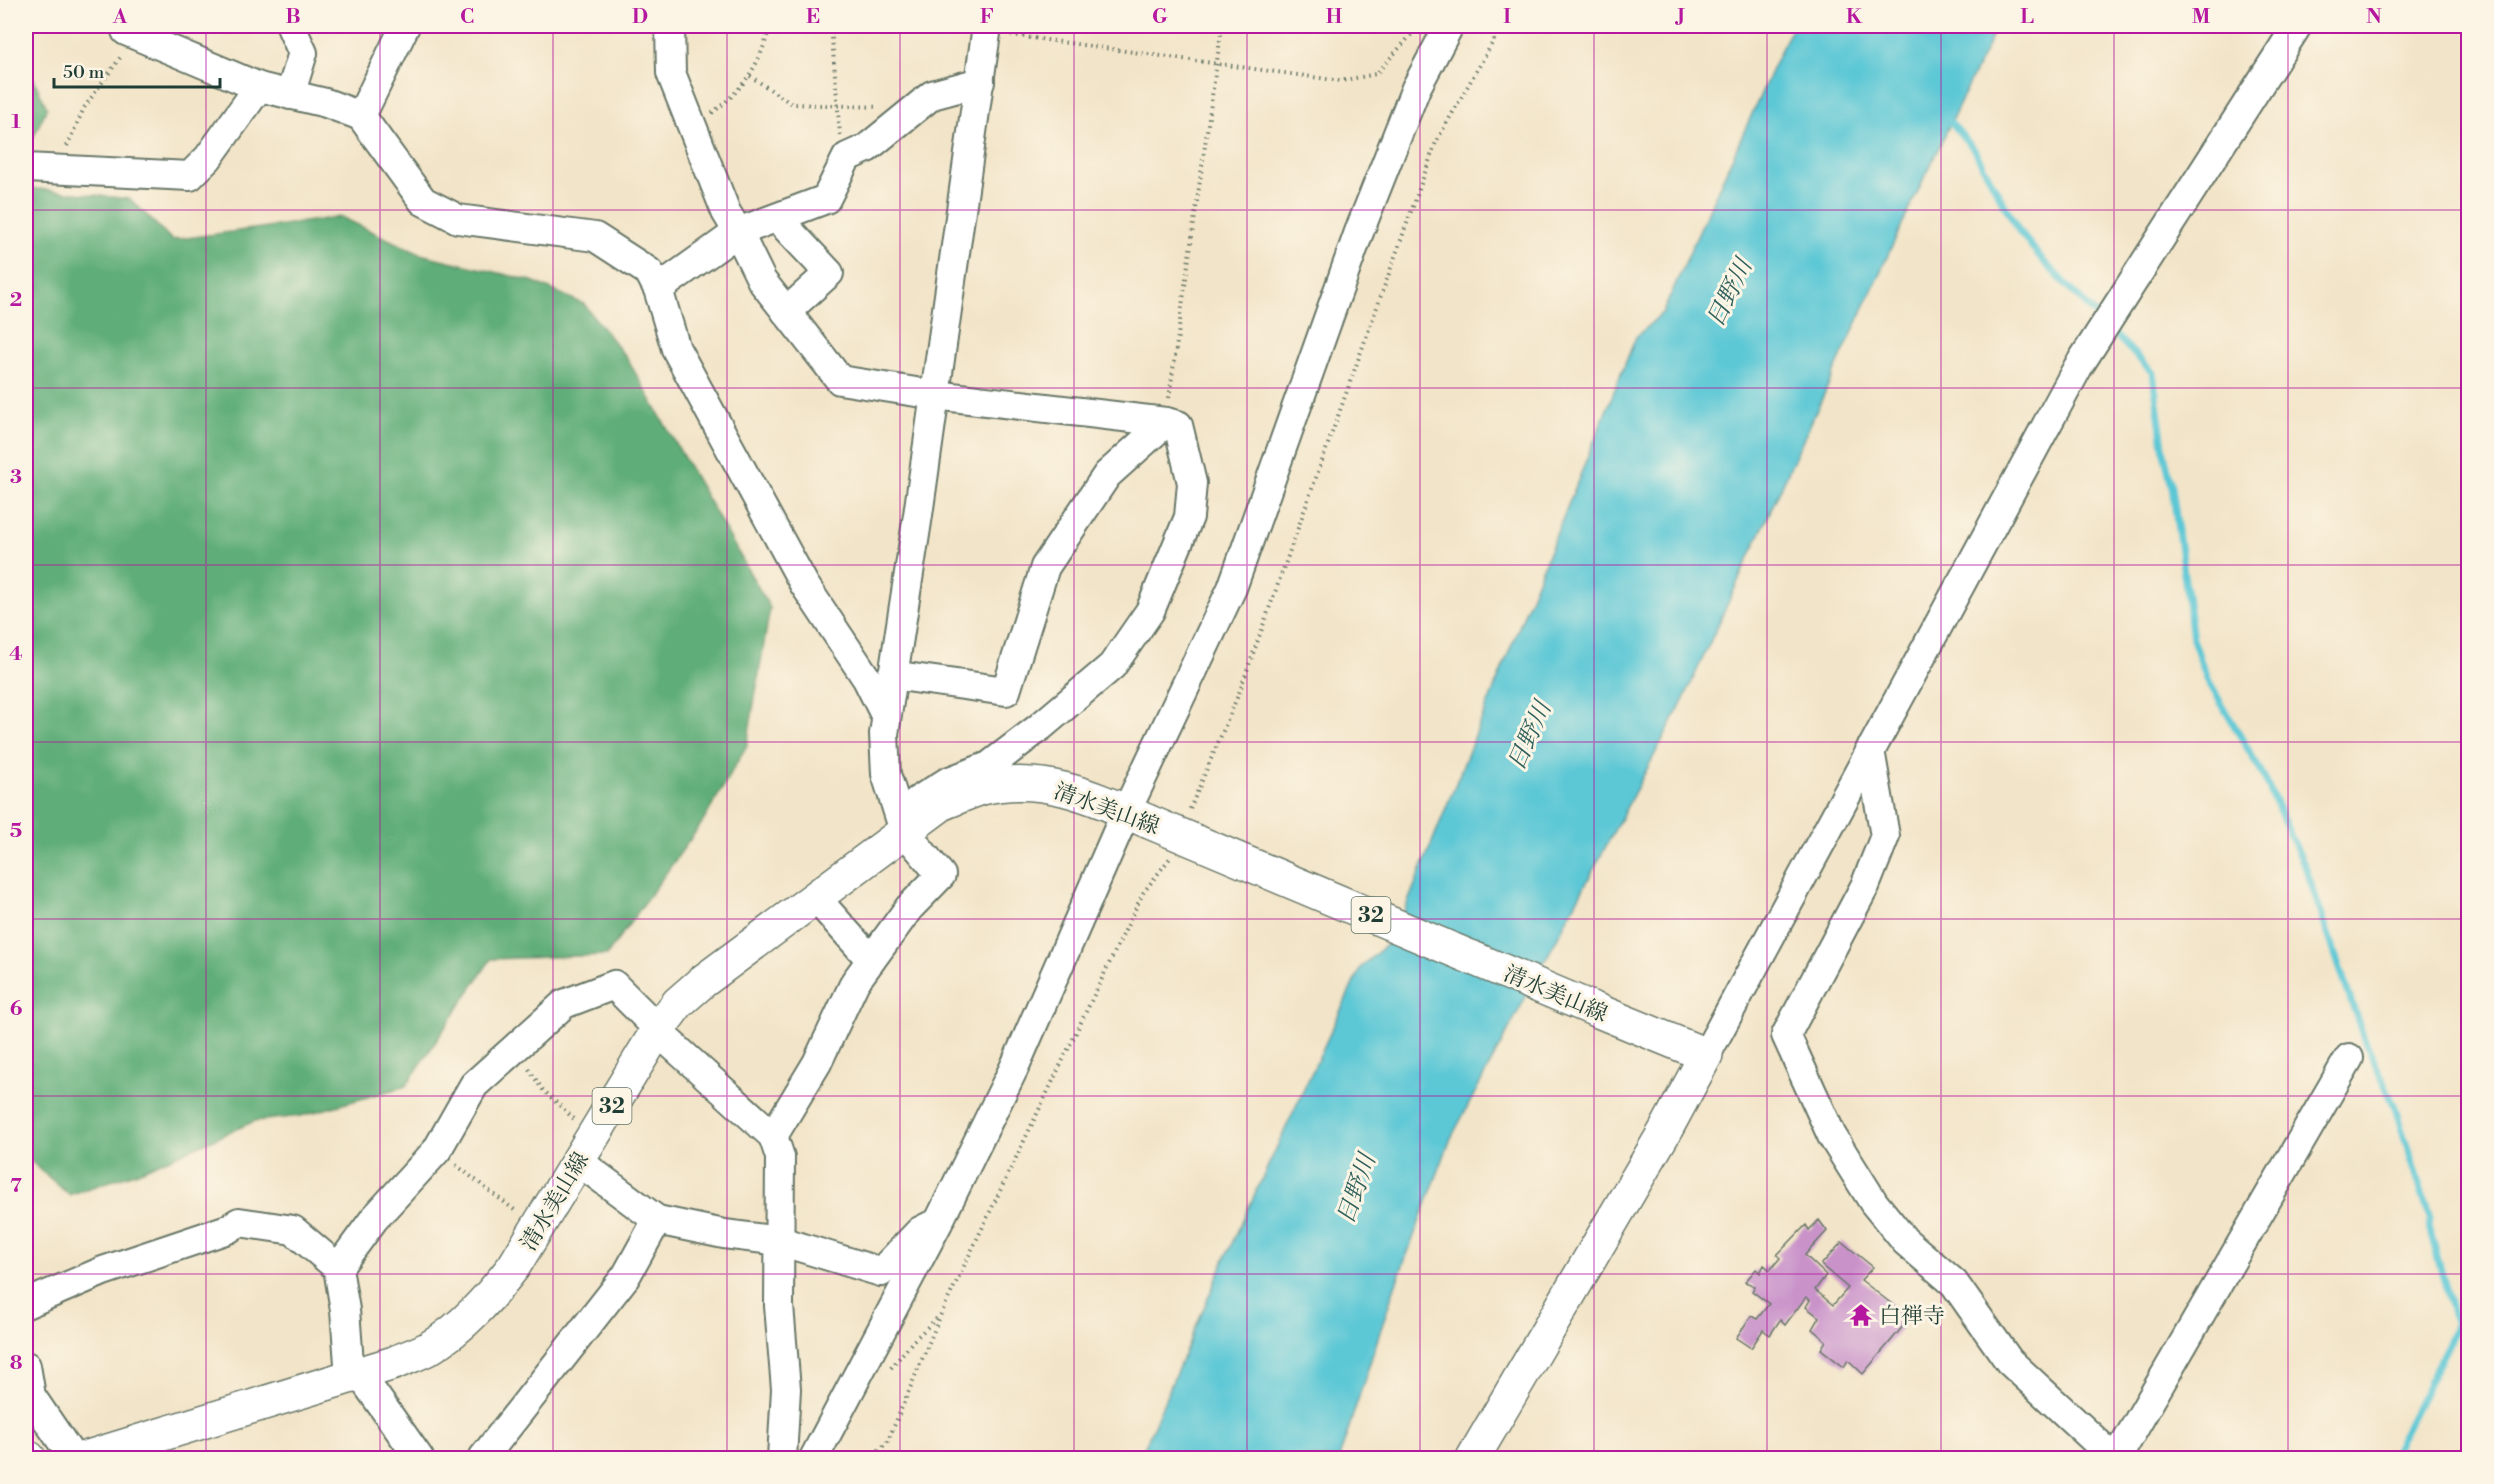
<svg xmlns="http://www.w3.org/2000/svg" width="2494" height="1484" viewBox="0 0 2494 1484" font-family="'Libre Bodoni','Noto Serif JP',serif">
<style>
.forest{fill:#5fad78;stroke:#3f7556;stroke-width:1.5}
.water{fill:#5cc7d5;stroke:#3e8284;stroke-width:1.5}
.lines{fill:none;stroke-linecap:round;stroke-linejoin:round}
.stream{stroke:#5cc7d5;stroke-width:7}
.building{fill:#c993ca}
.minor-casing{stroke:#697768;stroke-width:32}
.major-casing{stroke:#697768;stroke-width:36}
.path{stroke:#697768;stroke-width:4;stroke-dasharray:1.5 4.5;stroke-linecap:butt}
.minor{stroke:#fff;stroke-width:28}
.major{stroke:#fff;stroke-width:33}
.major-bridge-casing{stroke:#697768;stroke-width:36;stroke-linecap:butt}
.major-bridge{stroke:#fff;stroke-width:33}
.grid{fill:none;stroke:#b5179e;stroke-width:1.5;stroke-opacity:0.55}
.labels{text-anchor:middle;stroke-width:6;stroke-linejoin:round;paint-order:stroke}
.shield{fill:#fcf5e5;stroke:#617469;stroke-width:1.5}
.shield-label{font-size:21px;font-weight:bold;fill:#1f3d34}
.street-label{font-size:22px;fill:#1f3d34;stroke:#fcf5e5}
.poi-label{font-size:22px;fill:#1f3d34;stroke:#fcf5e5;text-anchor:start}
.water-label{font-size:24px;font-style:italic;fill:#2e605c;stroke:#fcf5e5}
.neatline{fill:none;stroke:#b5179e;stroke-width:2}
.grid-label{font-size:20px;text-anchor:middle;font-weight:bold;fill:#b5179e}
</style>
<rect width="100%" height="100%" fill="#fcf5e5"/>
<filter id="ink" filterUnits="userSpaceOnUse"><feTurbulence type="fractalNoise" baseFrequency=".0167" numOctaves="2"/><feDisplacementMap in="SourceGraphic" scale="12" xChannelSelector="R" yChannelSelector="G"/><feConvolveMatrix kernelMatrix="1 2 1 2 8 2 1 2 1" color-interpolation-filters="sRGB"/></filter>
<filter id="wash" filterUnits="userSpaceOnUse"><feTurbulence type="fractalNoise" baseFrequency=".008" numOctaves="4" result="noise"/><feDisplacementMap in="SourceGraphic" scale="24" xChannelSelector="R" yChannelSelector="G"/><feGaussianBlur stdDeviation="1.35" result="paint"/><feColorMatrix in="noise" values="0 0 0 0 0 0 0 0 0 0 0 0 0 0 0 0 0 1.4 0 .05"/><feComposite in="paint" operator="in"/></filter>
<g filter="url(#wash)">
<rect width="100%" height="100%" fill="#f2e4c8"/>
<polygon class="forest" points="26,63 47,108 27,151 30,188 130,199 172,240 341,217 420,254 532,281 584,304 628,360 770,608 747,745 704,820 607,955 491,959 406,1086 301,1116 255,1121 138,1172 69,1195 26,1157"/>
<polygon class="water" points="1794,26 1997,26 1905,218 1683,701 1451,1138 1394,1289 1339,1458 1140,1458 1226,1256 1361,967 1393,939 1636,337 1663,312 1782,47"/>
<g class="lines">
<g class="stream">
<polyline points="1945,116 1973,148 2019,231 2045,263 2102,321"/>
<polyline points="2109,328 2153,373 2164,453 2172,487 2193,639 2207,679 2263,775 2306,869 2364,1039 2394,1105 2430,1218 2429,1227 2456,1325 2448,1345 2391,1458"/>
</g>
</g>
<g id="blocks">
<polygon class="building" points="1819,1220 1827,1231 1805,1255 1826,1275 1815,1290 1833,1305 1848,1288 1821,1265 1842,1242 1873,1267 1861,1280 1910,1318 1863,1374 1848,1360 1844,1367 1821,1349 1826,1341 1812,1329 1819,1317 1806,1307 1810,1300 1806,1297 1785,1325 1780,1320 1770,1335 1763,1330 1751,1348 1736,1338 1751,1316 1757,1319 1769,1304 1752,1291 1755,1286 1745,1282 1756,1269 1760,1273 1764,1265 1770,1270 1780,1258 1777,1255 1806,1225 1809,1230"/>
</g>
</g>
<g filter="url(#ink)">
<use href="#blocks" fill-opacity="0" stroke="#697768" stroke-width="1.5"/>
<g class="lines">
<g class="minor-casing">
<g id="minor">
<polyline points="670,26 671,73 726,212 738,232 826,199 847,157 867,148 932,95 980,82"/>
<polyline points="126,31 259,87"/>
<polyline points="290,95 303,53 292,29 294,26"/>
<polyline points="361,116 423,201 458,219 595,237 649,272 658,289 676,349 804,584 867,679 886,717"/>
<polyline points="26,168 190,176 208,158 259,87 326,103 361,116 405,26"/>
<polyline points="777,218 829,273 786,312"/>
<polyline points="658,289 738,232 762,281 840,380 935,395 1166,422 1107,475 1045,567 1006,691 892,675"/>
<polyline points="1870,750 1885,836 1865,886 1786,1035 1832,1136 1874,1203 1905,1241 1954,1283 2009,1361 2114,1458"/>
<polyline points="904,831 917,801 947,782 989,766 1040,727 1112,666 1150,611 1189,517 1192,483 1178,425 1166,422"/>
<polyline points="815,897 871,960"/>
<polyline points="657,1031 773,1136 780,1157 779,1306 786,1389 782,1458"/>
<polyline points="1706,1055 2078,367 2297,26"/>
<polyline points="773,1136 817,1063 855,982 909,908 941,875 904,831 886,774 884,734 918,515 987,26"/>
<polyline points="578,1161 657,1220"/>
<polyline points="338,1268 374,1219 437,1150 474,1085 564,1004 614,985 654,1025"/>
<polyline points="26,1304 103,1271 228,1229 239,1222 293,1230 338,1268 345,1310 350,1377"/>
<polyline points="26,1366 31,1396 73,1458"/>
<polyline points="364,1373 369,1387 419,1458"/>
<polyline points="483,1458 626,1276 657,1220 724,1234 780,1241 881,1272 920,1231 930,1226"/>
<polyline points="814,1458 938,1223 1014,1068 1126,812 1232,588 1359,232 1416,88 1449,26"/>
<polyline points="2117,1458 2349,1058"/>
</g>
</g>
<g class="major-casing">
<g id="major">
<polyline points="26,1457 29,1458"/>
<path d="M 85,1458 L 394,1363 C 405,1358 418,1354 429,1348 C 463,1328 490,1297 514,1266 L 657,1031 L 678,1003 L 702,982 L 943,803 C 956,798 969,792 982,788 C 1042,773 1093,797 1147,821"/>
<polyline points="1473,1458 1665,1131 1706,1055 1596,1010"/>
</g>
</g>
<g class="path">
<polyline points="831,26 840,135"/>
<polyline points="1011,35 1341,81 1376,74 1419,26"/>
<polyline points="750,76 792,104 879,107"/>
<path d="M 712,113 C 745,88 760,64 770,26"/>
<polyline points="67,146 84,108 122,55"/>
<polyline points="1169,398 1222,26"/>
<polyline points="1190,809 1239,693 1436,142 1502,26"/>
<polyline points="529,1069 542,1089 574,1119"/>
<polyline points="456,1165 517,1212"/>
<polyline points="891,1368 913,1341 939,1316"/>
<polyline points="869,1458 887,1443 941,1314 1143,893 1170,858"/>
</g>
<use href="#minor" class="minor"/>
<use href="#major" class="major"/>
<g class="major-bridge-casing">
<polyline id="major-bridge" points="1147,821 1596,1010"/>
</g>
<use href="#major-bridge" class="major-bridge"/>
</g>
</g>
<path class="grid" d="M 206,26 L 206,1458M 380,26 L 380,1458M 553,26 L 553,1458M 727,26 L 727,1458M 900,26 L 900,1458M 1074,26 L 1074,1458M 1247,26 L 1247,1458M 1420,26 L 1420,1458M 1594,26 L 1594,1458M 1767,26 L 1767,1458M 1941,26 L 1941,1458M 2114,26 L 2114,1458M 2288,26 L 2288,1458M 26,210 L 2468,210M 26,388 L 2468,388M 26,565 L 2468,565M 26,742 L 2468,742M 26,919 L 2468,919M 26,1096 L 2468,1096M 26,1274 L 2468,1274"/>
<defs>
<g id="temple-bare" transform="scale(1.8)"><path d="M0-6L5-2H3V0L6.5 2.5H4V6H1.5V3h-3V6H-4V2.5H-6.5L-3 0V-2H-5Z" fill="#b5179e" stroke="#fcf5e5" stroke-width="2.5" paint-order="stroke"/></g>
</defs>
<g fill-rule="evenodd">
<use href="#temple-bare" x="1861" y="1315"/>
</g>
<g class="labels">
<g class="shield">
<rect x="1351.5" y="897" width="39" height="36" rx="4.5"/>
<rect x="592.5" y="1088" width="39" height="36" rx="4.5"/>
</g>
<g class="shield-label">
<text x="1371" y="922">32</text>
<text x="612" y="1113">32</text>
</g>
<g class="street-label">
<text transform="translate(1107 808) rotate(20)" y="8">清水美山線</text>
<text transform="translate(1556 993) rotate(23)" y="8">清水美山線</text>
<text transform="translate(554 1201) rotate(-59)" y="8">清水美山線</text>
</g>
<g class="poi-label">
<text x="1879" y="1323">白禅寺</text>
</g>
<g class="water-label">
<text transform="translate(1729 293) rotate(-64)" y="8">日野川</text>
<text transform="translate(1529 736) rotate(-66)" y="8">日野川</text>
<text transform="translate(1356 1189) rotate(-71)" y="8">日野川</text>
</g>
</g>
<rect width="2494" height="1484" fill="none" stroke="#fcf5e5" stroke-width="66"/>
<path d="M54 78v9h166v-9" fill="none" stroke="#1f3d34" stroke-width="3"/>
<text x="63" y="78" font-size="18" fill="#1f3d34" stroke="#fcf5e5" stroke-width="4.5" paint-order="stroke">50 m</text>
<rect x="33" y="33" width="2428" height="1418" class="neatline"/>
<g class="grid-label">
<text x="120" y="23">A</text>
<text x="293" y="23">B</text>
<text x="467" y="23">C</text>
<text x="640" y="23">D</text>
<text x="813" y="23">E</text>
<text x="987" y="23">F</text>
<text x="1160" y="23">G</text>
<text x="1334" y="23">H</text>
<text x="1507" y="23">I</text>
<text x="1681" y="23">J</text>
<text x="1854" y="23">K</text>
<text x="2027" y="23">L</text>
<text x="2201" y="23">M</text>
<text x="2374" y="23">N</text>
<text x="16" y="128">1</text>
<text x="16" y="306">2</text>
<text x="16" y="483">3</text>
<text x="16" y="660">4</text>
<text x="16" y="837">5</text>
<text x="16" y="1015">6</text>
<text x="16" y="1192">7</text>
<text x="16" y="1369">8</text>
</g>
</svg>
